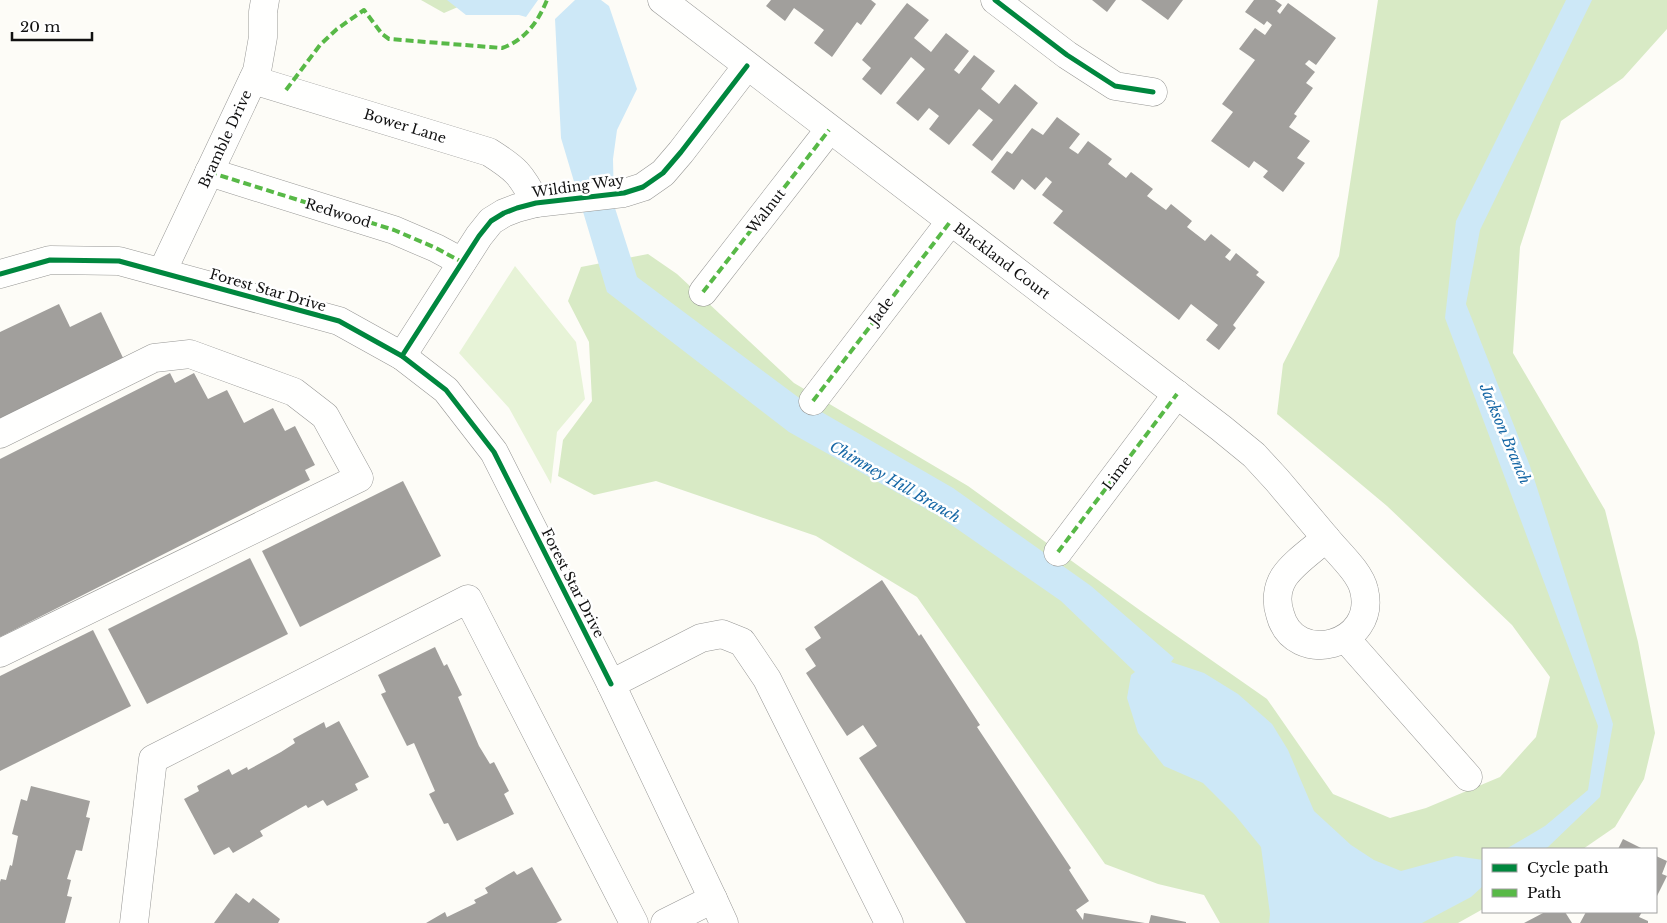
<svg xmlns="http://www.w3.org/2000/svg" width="1667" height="923" viewBox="0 0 1667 923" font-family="'Libre Baskerville',serif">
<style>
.green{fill:#e7f3d7}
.forest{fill:#d8eac5}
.water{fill:#cde8f7}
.building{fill:#a19f9c}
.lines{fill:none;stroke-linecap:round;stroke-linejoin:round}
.minor-casing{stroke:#979795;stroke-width:29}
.minor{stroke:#fffffe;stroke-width:28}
.quiet{stroke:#58b947;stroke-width:4;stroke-dasharray:8 4;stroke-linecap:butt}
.cycleway-casing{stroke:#fff;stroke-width:8}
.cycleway{stroke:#00873e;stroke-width:5}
.labels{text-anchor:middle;stroke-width:5;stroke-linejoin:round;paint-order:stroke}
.street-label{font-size:14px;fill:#111;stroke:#fff}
.water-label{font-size:15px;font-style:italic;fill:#1768a6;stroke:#fff}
</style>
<rect width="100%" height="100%" fill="#fdfcf7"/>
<polygon class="green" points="515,266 576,342 585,399 557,432 551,484 509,408 459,353"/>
<g class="forest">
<polygon points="421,0 474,0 444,13"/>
<polygon points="1378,0 1667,0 1667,29 1623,78 1561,121 1520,247 1513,353 1605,510 1638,642 1655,733 1644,779 1615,827 1583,849 1483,849 1483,909 1458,923 1220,923 1204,895 1158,884 1105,864 917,597 816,536 656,481 594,495 558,476 563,440 592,401 589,342 568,301 581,267 648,254 677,274 794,383 968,486 1141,611 1267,699 1333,794 1390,818 1426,808 1500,777 1536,737 1550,677 1512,625 1387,506 1277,414 1283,364 1339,256"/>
</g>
<g class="water">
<polygon points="447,0 538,0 526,17 519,15 466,15"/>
<polygon points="575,0 601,0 609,6 637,89 617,130 613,159 614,205 637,277 806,403 953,488 1091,586 1174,658 1171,662 1204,673 1238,694 1272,724 1288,750 1314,811 1351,845 1374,860 1401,871 1456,856 1483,860 1483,886 1471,897 1422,923 1269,923 1270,914 1261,847 1235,815 1203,783 1164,766 1138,733 1127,698 1131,675 1135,672 1061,601 937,515 789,432 607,292 561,138 555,19"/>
<polygon points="1566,0 1592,0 1480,230 1466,304 1530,466 1613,724 1600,797 1548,847 1544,849 1506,849 1545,826 1588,790 1598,726 1445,318 1456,221"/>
</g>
<g class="building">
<polygon points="771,0 871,0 876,4 861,25 857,22 832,57 814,43 824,30 794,8 785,21 766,6"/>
<polygon points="1092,0 1116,0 1107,12"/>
<polygon points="1141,0 1183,0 1168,20"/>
<polygon points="1254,0 1275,0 1282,5 1277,11 1280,14 1288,3 1336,38 1316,65 1309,60 1305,64 1315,72 1306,83 1313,88 1294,114 1297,116 1289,127 1310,141 1297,158 1305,163 1283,192 1263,177 1268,171 1254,161 1249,168 1211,141 1233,112 1222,104 1255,60 1239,49 1255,28 1265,35 1272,25 1267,21 1264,25 1245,12"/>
<polygon points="907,3 929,20 914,38 931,52 946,33 969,51 954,70 959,74 974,55 995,71 981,89 999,104 1015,84 1038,103 992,161 972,145 993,120 979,109 949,145 929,129 939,116 929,108 918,121 896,103 925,69 911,57 881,95 862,79 871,68 862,60"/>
<polygon points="1057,117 1080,134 1069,148 1078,154 1088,141 1112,159 1108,164 1126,178 1131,172 1153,189 1147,196 1166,210 1171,204 1192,221 1187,227 1205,241 1211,234 1231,250 1225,257 1230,261 1236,253 1259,272 1256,275 1265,282 1233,325 1236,328 1219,350 1206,340 1218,325 1191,304 1179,320 1053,223 1063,211 1042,195 1052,182 1046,177 1035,190 1022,179 1014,190 991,172 1007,151 1012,154 1032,128 1043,135"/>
<polygon points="59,304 70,327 101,312 125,362 0,423 0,332"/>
<polygon points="170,373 175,383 194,373 208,399 227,390 244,423 273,408 285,431 295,426 315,465 305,470 310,480 0,637 0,459"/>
<polygon points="403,481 441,556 300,627 262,551"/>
<polygon points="250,558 288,634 147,704 108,629"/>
<polygon points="882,580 919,636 921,634 980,725 977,727 1071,868 1069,870 1089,901 1076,910 1083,920 1084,913 1145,923 966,923 859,758 877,746 863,725 847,736 806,673 816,666 805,649 821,638 814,627"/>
<polygon points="93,630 131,706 0,771 0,676"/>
<polygon points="435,647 444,666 447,664 462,695 458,697 479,746 490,764 494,762 509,791 504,794 514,814 457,841 448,823 444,824 429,794 435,791 414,743 407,746 381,694 386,692 378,675"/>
<polygon points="339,721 369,777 355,784 358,790 327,806 323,800 308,808 306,805 260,831 263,836 233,853 229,847 214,855 184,799 199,791 197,786 229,769 232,775 247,767 248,770 281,752 295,743 293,739 324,722 326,728"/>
<polygon points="31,786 90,801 86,817 90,818 82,851 76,850 67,879 71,880 67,896 72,897 65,923 0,923 0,882 1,879 6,880 10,865 12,866 18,836 12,834 21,799 27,801"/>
<polygon points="1623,839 1643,849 1618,849"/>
<polygon points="1656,856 1667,861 1662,874 1667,876 1656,898"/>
<polygon points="532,867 562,920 556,923 426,923 445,912 447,917 476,903 474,900 488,893 485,888 514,871 517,875"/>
<polygon points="236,893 249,903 253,898 280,919 278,923 214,923"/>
<polygon points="1545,912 1565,912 1572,923 1524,923"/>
<polygon points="1586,912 1642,912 1639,917 1648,921 1648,923 1580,923"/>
<polygon points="1151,915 1186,922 1186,923 1149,923"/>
</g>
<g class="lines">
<g class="minor-casing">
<g id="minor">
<polyline points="662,0 1221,428 1254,455 1277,480 1326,538"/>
<polyline points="995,0 1067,55 1115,86 1153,92"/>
<path d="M 253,80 L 489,152 C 516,169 521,174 536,203"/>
<polyline points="209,172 394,230 436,248 462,262"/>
<polyline points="162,272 257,71 263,37 263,12 265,0"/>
<polyline points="0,274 50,260 119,261 339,321 402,356 446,390 494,452 611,684"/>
<polyline points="703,292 829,130"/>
<polyline points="402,356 479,236 491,221 504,213 517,208 536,203 624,193 643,187 663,173 681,152 747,66"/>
<polyline points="813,401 950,222"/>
<polyline points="0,434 154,358 190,354 294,392 325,416 359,478 0,653"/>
<path d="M 1326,538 C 1338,553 1360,572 1364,590 C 1378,646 1294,668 1280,614 C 1276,602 1277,588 1284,577 C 1293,563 1314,549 1326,538 Z"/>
<polyline points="1058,552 1177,394"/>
<polyline points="1346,639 1468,777"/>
<polyline points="713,899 611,684 701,638 722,634 742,642 767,679 889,923"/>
<polyline points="134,923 153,759 468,599 634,923"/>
<polyline points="665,923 713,899 724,923"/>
</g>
</g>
<use href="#minor" class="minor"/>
<g class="quiet">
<path d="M 286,90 L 320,45 L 337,29 L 364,10 L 382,34 L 389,39 L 502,48 C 525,40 538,22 547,0"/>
<polyline points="209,172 394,230 436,248 462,262"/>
<polyline points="703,292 829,130"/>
<polyline points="813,401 950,222"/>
<polyline points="1058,552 1177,394"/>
</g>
<g class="cycleway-casing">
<g id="cycleway">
<polyline points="995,0 1067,55 1115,86 1153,92"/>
<polyline points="0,274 50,260 119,261 339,321 402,356 446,390 494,452 611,684"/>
<polyline points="402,356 479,236 491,221 504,213 517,208 536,203 624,193 643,187 663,173 681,152 747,66"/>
</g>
</g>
<use href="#cycleway" class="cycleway"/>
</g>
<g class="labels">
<g class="street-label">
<text transform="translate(405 126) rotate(17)" y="5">Bower Lane</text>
<text transform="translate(225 139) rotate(-65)" y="5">Bramble Drive</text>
<text transform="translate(578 186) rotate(-8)" y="5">Wilding Way</text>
<text transform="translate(766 211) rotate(-52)" y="5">Walnut</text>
<text transform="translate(338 213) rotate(17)" y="5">Redwood</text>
<text transform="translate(1002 261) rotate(37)" y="5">Blackland Court</text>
<text transform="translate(268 290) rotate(16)" y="5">Forest Star Drive</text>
<text transform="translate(881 311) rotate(-53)" y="5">Jade</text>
<text transform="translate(1117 473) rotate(-53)" y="5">Lime</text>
<text transform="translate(573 583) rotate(63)" y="5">Forest Star Drive</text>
</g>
<g class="water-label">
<text transform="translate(1505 434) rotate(67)" y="5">Jackson Branch</text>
<text transform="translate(895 482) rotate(30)" y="5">Chimney Hill Branch</text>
</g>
</g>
<rect x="1482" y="848" width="175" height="65" fill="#ffffff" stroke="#a0a0a0"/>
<rect x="1492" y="864" width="25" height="8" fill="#00873e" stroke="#a0a0a0"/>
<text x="1527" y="873" font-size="15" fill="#111111">Cycle path</text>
<rect x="1492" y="889" width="25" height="8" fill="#58b947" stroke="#a0a0a0"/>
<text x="1527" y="898" font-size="15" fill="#111111">Path</text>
<path d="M12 32v8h80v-8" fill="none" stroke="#111111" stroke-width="2.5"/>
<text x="20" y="32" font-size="15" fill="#111111" stroke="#ffffff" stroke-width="4" paint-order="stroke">20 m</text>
</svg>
